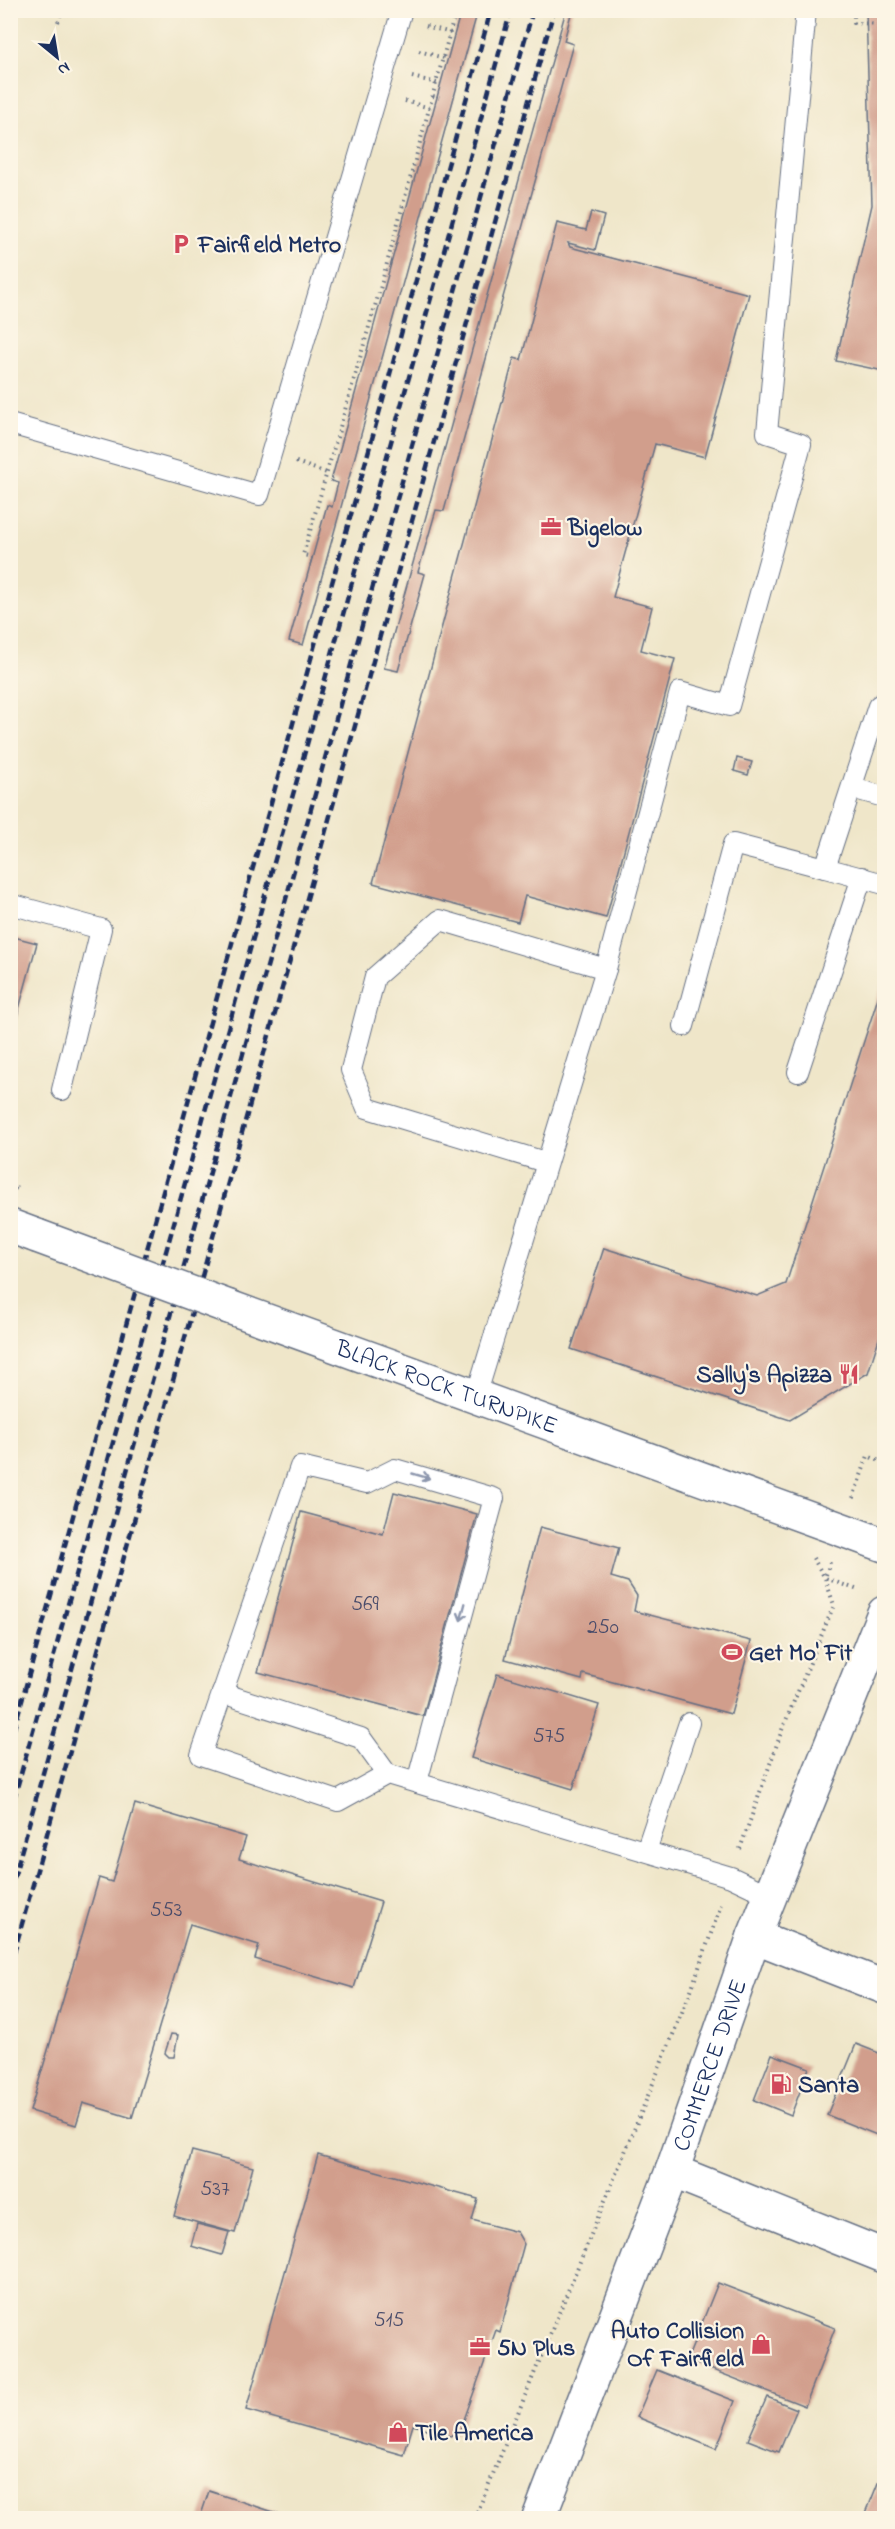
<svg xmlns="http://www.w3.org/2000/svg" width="895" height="2529" viewBox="0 0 895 2529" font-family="'Indie Flower',sans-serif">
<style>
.building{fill:#d19e8c}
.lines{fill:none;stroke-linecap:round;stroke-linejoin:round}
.service-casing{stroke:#656f83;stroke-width:22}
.minor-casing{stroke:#656f83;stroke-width:36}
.secondary-casing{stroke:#656f83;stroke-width:36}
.path{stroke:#656f83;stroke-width:4;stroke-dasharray:1.5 4.5;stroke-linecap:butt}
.service{stroke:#fff;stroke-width:20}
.minor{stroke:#fff;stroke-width:33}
.secondary{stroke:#fff;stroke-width:33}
.rail{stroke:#1b2f5e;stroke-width:4.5;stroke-dasharray:9 4.5;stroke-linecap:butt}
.secondary-bridge-casing{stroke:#656f83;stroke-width:36;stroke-linecap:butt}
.secondary-bridge{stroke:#fff;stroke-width:33}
.oneway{stroke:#8d97ae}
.labels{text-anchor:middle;stroke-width:4.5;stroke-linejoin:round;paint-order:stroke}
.number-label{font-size:21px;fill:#484b6a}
.poi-label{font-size:24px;font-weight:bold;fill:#1b2f5e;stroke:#fcf5e5;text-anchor:start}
.street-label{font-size:24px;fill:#1b2f5e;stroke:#fcf5e5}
</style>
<rect width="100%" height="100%" fill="#fcf5e5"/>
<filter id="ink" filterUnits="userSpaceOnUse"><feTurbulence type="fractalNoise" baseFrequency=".0167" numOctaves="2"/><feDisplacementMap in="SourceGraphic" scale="12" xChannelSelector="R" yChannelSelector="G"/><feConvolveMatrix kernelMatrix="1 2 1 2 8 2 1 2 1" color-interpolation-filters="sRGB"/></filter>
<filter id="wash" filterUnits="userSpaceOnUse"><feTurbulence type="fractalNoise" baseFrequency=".008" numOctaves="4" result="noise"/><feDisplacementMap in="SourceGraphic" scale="24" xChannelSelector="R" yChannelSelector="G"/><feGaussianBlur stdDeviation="1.35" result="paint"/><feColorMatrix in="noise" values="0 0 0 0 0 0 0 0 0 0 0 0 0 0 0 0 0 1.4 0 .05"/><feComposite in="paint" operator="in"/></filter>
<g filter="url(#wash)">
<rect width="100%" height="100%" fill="#efe6c9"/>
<g id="blocks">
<g class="building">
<polygon points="468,10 478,10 303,645 289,641 327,505 332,507 338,483 331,481 460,14 466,16"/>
<polygon points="566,10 572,10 564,41 573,44 444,511 436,510 418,572 425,574 398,671 384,668"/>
<polygon points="866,10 884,10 884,371 836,361 872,205"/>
<polygon points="591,212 604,216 595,250 568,243 570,247 749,294 705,457 655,444 613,597 652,607 641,650 675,659 606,918 525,896 518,922 373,883 514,358 521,360 557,223 586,230"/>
<polygon points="737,758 752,762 748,775 734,771"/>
<polygon points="10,936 37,943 11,1038 10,1038"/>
<polygon points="884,979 884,1323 868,1373 790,1420 571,1349 604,1248 757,1296 786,1284"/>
<polygon points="394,1492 477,1514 423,1716 258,1672 301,1512 383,1534"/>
<polygon points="540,1527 619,1548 611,1577 628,1582 637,1596 634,1611 751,1641 731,1714 583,1674 582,1680 505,1659"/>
<polygon points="497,1674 599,1705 573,1789 471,1758"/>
<polygon points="135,1804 246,1837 239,1859 381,1902 354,1988 255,1959 259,1945 190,1924 132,2118 83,2103 76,2125 30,2111 99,1878 112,1882"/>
<polygon points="171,2034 178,2035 174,2057 169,2057 165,2053"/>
<polygon points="856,2044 884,2055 884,2138 827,2115"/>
<polygon points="772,2054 809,2068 791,2115 754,2100"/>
<polygon points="192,2151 253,2167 235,2233 174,2216"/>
<polygon points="318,2155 478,2199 472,2220 517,2232 524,2244 500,2332 496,2330 460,2431 450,2436 413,2425 404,2455 246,2410"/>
<polygon points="197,2224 229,2232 222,2255 191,2246"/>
<polygon points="718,2283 835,2328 805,2406 687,2360"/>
<polygon points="657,2370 735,2401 716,2449 637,2417"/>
<polygon points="767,2397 797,2409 779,2452 748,2440"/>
<polygon points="878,2483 884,2485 884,2518 864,2518"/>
<polygon points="209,2491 292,2518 200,2518"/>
</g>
</g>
</g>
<g filter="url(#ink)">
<use href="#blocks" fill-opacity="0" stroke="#656f83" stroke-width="1.5"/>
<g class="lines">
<g class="service-casing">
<g id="service">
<polyline points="10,424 259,495 402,10"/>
<polyline points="884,702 878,706 825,868 884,884"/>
<polyline points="852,788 884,797"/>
<polyline points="10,904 101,929 62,1090"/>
<polyline points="684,1026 733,844 825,868"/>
<polyline points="798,1072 862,877"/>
<polyline points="545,1162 367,1108 351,1070 375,977 440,920 606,969"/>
<polyline points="476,1396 606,969 680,692 729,706 801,444 767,433 806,10"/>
<polyline points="222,1693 361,1738 387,1774"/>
<polyline points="417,1782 494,1498 395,1469 367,1483 300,1467 201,1755 338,1801 387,1774 731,1877 771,1896"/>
<polyline points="646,1851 689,1723"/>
</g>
</g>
<g class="minor-casing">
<g id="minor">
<polyline points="754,1936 884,1987"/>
<polyline points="672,2171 884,2256"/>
</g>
</g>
<g class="secondary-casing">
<g id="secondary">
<polyline points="10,1226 37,1236"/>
<path id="s1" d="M 229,1307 L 884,1545"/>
<path id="s2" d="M 539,2518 L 672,2171 L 754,1936 L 884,1613"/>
</g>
</g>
<g class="path">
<polyline points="854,10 854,23 884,24"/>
<polyline points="58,22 62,10"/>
<polyline points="426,26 451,33"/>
<polyline points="419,51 444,58"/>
<polyline points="412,77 437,83"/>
<polyline points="433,96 439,98"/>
<polyline points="405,101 430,108"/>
<polyline points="296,462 327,473"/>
<polyline points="313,557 303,555 380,289 456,10"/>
<polyline points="10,1186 21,1190"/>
<polyline points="853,1498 868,1456 884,1463"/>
<polyline points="830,1562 825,1578 858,1590"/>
<polyline points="740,1849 782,1730 834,1605 825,1578 813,1558"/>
<polyline points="475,2518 690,1993 721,1905"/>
</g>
<use href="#service" class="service"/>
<use href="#minor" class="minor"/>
<use href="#secondary" class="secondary"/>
<g class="rail">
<polyline points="10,1743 491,10"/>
<polyline points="10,1813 511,10"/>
<polyline points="10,1892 533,10"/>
<polyline points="10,1967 554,10"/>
</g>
<g class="secondary-bridge-casing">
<polyline id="secondary-bridge" points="37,1236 229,1307"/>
</g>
<use href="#secondary-bridge" class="secondary-bridge"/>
</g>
<defs><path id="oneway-shaft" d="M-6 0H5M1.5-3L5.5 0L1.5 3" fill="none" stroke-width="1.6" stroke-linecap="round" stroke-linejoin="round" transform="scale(1.5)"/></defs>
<g class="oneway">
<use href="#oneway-shaft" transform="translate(421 1476) rotate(16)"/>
<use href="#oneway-shaft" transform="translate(463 1612) rotate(105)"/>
</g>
</g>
<defs>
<g id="parking-bare" transform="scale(1.62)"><path d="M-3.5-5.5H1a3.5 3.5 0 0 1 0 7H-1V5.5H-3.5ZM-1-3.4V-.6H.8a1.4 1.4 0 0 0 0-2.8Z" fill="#d1495b" stroke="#fcf5e5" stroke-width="2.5" paint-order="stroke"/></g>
<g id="office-bare" transform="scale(1.62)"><path d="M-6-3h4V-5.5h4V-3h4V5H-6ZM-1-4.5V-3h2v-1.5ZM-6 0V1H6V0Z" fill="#d1495b" stroke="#fcf5e5" stroke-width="2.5" paint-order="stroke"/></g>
<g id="restaurant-bare" transform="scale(1.62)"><path d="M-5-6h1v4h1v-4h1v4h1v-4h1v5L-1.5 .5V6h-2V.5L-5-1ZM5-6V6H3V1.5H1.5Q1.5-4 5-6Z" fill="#d1495b" stroke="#fcf5e5" stroke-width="2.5" paint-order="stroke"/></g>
<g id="stadium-bare" transform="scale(1.62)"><path d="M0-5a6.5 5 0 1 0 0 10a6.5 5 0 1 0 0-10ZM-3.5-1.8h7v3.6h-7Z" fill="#d1495b" stroke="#fcf5e5" stroke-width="2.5" paint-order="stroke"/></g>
<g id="fuel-bare" transform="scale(1.62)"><path d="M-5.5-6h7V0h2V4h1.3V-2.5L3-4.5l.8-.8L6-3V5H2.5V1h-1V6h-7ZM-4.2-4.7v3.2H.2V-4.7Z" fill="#d1495b" stroke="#fcf5e5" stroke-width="2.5" paint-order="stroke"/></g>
<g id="shop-bare" transform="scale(1.62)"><path d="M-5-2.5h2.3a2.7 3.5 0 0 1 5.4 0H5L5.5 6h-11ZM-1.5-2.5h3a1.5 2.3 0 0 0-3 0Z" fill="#d1495b" stroke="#fcf5e5" stroke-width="2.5" paint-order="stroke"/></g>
</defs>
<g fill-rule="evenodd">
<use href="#parking-bare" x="181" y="244"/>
<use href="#office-bare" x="551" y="527"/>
<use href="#restaurant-bare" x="849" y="1374"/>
<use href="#stadium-bare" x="732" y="1652"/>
<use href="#fuel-bare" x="781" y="2084"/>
<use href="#shop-bare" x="761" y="2344"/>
<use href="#office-bare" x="480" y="2347"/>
<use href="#shop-bare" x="398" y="2432"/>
</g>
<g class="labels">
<g class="number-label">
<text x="365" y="1610">569</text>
<text x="603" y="1633">250</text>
<text x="549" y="1742">575</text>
<text x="166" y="1916">553</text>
<text x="215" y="2195">537</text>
<text x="389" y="2326">515</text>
</g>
<g class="poi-label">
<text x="198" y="252">Fairfield Metro</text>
<text x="568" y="535">Bigelow</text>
<text x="832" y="1382" text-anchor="end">Sally's Apizza</text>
<text x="749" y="1660">Get Mo' Fit</text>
<text x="798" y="2092">Santa</text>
<text x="744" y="2338" text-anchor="end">Auto Collision<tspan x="744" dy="28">Of Fairfield</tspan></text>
<text x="497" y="2355">5N Plus</text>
<text x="415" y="2440">Tile America</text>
</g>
<g class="street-label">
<text dy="8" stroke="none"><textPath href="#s1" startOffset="232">BLACK ROCK TURNPIKE</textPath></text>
<text dy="8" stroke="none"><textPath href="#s2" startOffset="484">COMMERCE DRIVE</textPath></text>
</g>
</g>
<rect width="895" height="2529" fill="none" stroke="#fcf5e5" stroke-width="36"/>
<g transform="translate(57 57) rotate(150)" stroke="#fcf5e5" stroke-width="4.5" paint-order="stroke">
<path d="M0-4.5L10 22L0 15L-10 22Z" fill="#1b2f5e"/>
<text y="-9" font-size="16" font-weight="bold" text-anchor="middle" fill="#1b2f5e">N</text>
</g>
</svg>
